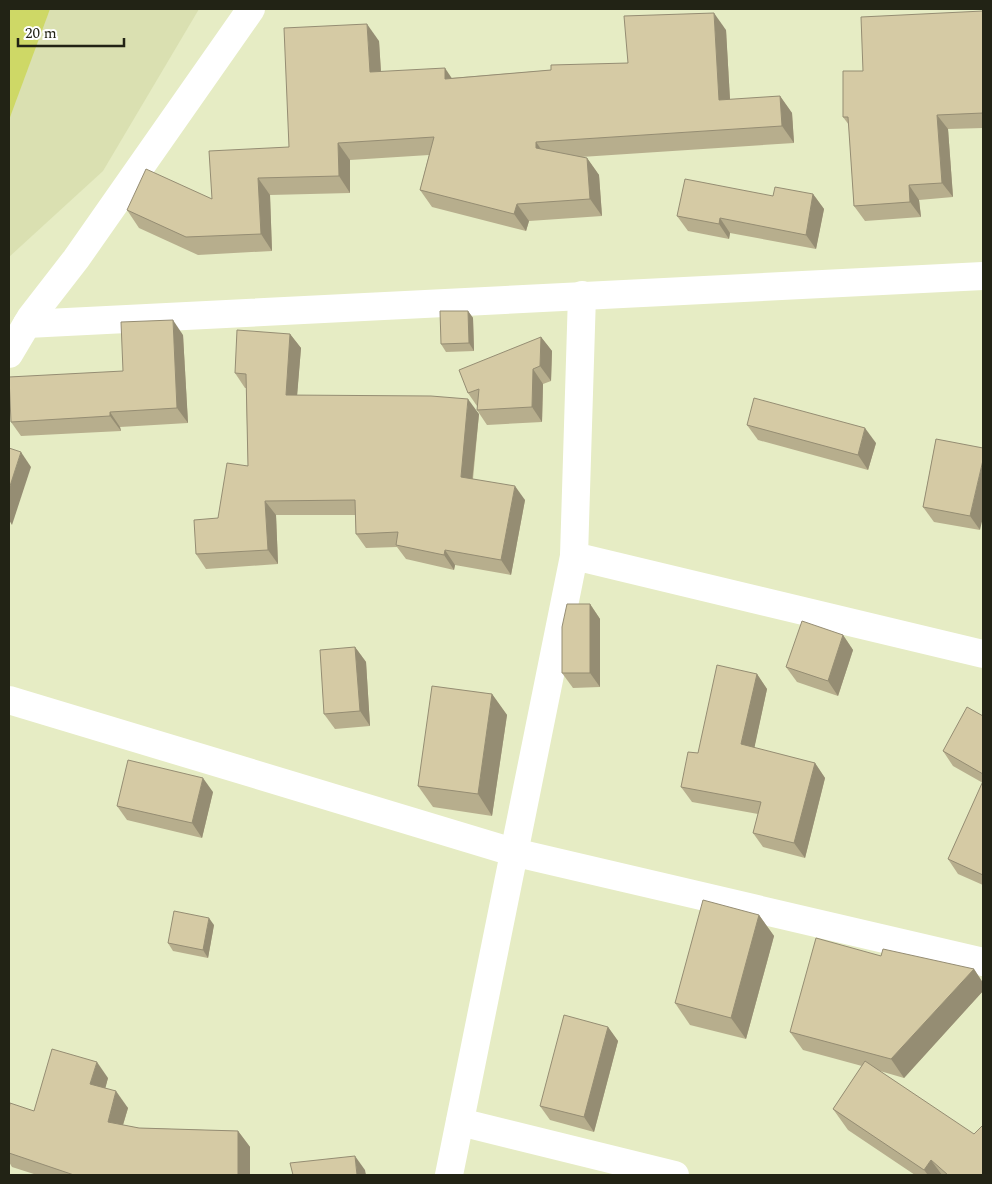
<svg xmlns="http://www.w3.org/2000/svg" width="992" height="1184" viewBox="0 0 992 1184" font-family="Spectral,serif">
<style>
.built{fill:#dae0b1}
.grass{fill:#ced866}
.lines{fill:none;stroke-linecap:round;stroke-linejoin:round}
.street{stroke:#fff;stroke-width:28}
.wall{fill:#b7ae8d}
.shaded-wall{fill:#958d73}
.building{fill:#d5caa4;stroke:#958d73}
</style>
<rect width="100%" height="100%" fill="#e6ecc4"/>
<polygon class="built" points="9,9 199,9 103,171 9,257"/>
<polygon class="grass" points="9,9 50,9 9,120"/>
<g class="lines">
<g class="street">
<polyline points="27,324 983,276"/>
<polyline points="9,354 31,317 76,259 251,9"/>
<polyline points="574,556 983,654"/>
<polyline points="9,700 513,852 983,962"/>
<polyline points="460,1122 675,1175"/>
<polyline points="449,1175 574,556 582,295"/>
</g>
</g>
<g class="wall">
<polygon points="983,11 983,128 948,129 953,197 919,200 921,217 865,221 854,206 849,125 843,117 863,71"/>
<polygon points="726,30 730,100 780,96 792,113 794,143 581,157 587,158 599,175 602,216 529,221 526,231 432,207 420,190 429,155 350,160 350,193 270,195 272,251 198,255 139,228 127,210 212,199 289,147 379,41 381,72 451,78 551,70 628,63"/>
<polygon points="813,194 824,209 816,249 730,233 729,239 688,231 677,216 773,196"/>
<polygon points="468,311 473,318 474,351 446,352 441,344"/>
<polygon points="290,334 301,348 297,395 479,414 473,479 525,500 511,575 455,565 454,570 406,559 397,547 366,548 356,534 355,515 276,515 278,564 206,569 196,554 218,518 248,466 246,388 245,388 235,373"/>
<polygon points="183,335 188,423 120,427 121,431 21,436 11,422 123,371"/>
<polygon points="541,337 552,351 551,381 543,384 542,422 487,425 477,410 477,406 468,393"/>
<polygon points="747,425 876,443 868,470 758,440"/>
<polygon points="936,439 980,530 934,522 923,507"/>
<polygon points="590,604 600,619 600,687 573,688 562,673"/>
<polygon points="843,635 853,650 838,696 797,682 786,667"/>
<polygon points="355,647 366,662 370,726 335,729 324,714"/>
<polygon points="757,674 767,689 754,748 815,763 825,778 805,858 763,847 753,833 758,814 692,802 681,787 698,753"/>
<polygon points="492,694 507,715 492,816 433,807 418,786"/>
<polygon points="983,716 983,885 958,874 948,859 983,783 953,766 943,751"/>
<polygon points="213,792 202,838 127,820 117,806"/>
<polygon points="759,915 774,936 746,1039 690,1025 675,1003"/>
<polygon points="214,925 208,958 173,951 168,943"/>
<polygon points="881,956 974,969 983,983 983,991 904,1078 880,1071 983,1175 915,1175 848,1130 833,1109 862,1066 803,1050 790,1032"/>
<polygon points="608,1027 618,1041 594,1132 550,1120 540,1106"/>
<polygon points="108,1078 105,1088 128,1108 123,1125 139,1128 238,1131 250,1147 250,1175 37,1175 12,1167 9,1162 9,1111 34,1111"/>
</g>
<g class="shaded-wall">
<polygon points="714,13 726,30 731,117 719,100"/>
<polygon points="367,24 379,41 382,89 370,72"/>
<polygon points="445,68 457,86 445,79"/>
<polygon points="780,96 792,113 794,143 782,126"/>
<polygon points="937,115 948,129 953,197 942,183"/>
<polygon points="536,142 548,159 536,148"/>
<polygon points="338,143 350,160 350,193 339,176"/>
<polygon points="587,158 599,175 602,216 590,199"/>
<polygon points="258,178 270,195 272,251 261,234"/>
<polygon points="909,185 919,200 921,217 910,202"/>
<polygon points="813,194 824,209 816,249 806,235"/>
<polygon points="517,204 529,221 526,231 514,214"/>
<polygon points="720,218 730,233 729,239 719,224"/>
<polygon points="468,311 473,318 474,351 469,343"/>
<polygon points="173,320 183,335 188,423 177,408"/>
<polygon points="290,334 301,348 296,409 286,395"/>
<polygon points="541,337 552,351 551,381 540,366"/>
<polygon points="533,369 543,384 542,422 532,407"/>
<polygon points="468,399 479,414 471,491 461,477"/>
<polygon points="110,412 120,427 121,431 110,416"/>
<polygon points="865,428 876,443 868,470 858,455"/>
<polygon points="21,452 31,467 12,525 9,520 9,489"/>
<polygon points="983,460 983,517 980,530 970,516"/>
<polygon points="515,486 525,500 511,575 501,560"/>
<polygon points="265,501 276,515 278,564 268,550"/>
<polygon points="445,550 455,565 454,570 444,555"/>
<polygon points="590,604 600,619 600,687 590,673"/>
<polygon points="843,635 853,650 838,696 828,681"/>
<polygon points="355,647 366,662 370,726 360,711"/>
<polygon points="757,674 767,689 752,759 741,744"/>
<polygon points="492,694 507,715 492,816 478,794"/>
<polygon points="815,763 825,778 805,858 794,843"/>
<polygon points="203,778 213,792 202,838 192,823"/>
<polygon points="759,915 774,936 746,1039 731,1018"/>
<polygon points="209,918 214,925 208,958 203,950"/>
<polygon points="974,969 983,983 983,991 904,1078 891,1059"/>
<polygon points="608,1027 618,1041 594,1132 584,1117"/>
<polygon points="97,1062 108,1078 102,1101 90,1084"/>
<polygon points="116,1091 128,1108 119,1138 108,1122"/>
<polygon points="238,1131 250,1147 250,1175 238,1175"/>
<polygon points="355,1156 365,1170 366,1175 357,1175"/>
<polygon points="931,1160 942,1175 928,1175 924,1170"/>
</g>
<g class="building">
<polygon points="983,11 983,113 937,115 942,183 909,185 910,202 854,206 848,117 843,117 843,71 863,71 861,17"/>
<polygon points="714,13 719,100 780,96 782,126 536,142 536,148 587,158 590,199 517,204 514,214 420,190 434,137 338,143 339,176 258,178 261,234 186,237 127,210 146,169 212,199 209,151 289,147 284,28 367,24 370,72 445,68 445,79 551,70 551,65 628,63 624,16"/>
<polygon points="685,179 773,196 775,187 813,194 806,235 720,218 719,224 677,216"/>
<polygon points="440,311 468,311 469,343 441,344"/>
<polygon points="173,320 177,408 110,412 110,416 11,422 9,377 123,371 121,322"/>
<polygon points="237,330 290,334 286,395 431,396 468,399 461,477 515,486 501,560 445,550 444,555 396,545 398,532 356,534 355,500 265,501 268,550 196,554 194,520 218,518 227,463 248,466 246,374 235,373"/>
<polygon points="541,337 540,366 533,369 532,407 477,410 479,389 468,393 459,370"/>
<polygon points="754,398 865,428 858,455 747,425"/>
<polygon points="936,439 983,448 983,460 970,516 923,507"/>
<polygon points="9,448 21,452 9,489"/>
<polygon points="567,604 590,604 590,673 562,673 562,627"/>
<polygon points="802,621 843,635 828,681 786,667"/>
<polygon points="355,647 360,711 324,714 320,650"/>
<polygon points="717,665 757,674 741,744 815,763 794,843 753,833 761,802 681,787 688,752 698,753"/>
<polygon points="432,686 492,694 478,794 418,786"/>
<polygon points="967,707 983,716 983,774 943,751"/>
<polygon points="128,760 203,778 192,823 117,806"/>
<polygon points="983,781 983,875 948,859"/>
<polygon points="703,900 759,915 731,1018 675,1003"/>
<polygon points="174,911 209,918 203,950 168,943"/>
<polygon points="816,938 881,956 883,949 974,969 891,1059 790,1032"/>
<polygon points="564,1015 608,1027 584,1117 540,1106"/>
<polygon points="52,1049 97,1062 90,1084 116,1091 108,1122 139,1128 238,1131 238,1175 74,1175 9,1153 9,1111 10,1103 34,1111"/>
<polygon points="865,1061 974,1134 983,1125 983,1175 948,1175 931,1160 924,1170 833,1109"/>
<polygon points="355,1156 357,1175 293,1175 290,1163"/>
</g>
<rect width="992" height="1184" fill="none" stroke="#222315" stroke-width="20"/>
<path d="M18 38v8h106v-8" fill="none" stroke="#222315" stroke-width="2.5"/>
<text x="25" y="38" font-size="15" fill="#222315" stroke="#ffffff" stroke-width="4" paint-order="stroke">20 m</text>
</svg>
